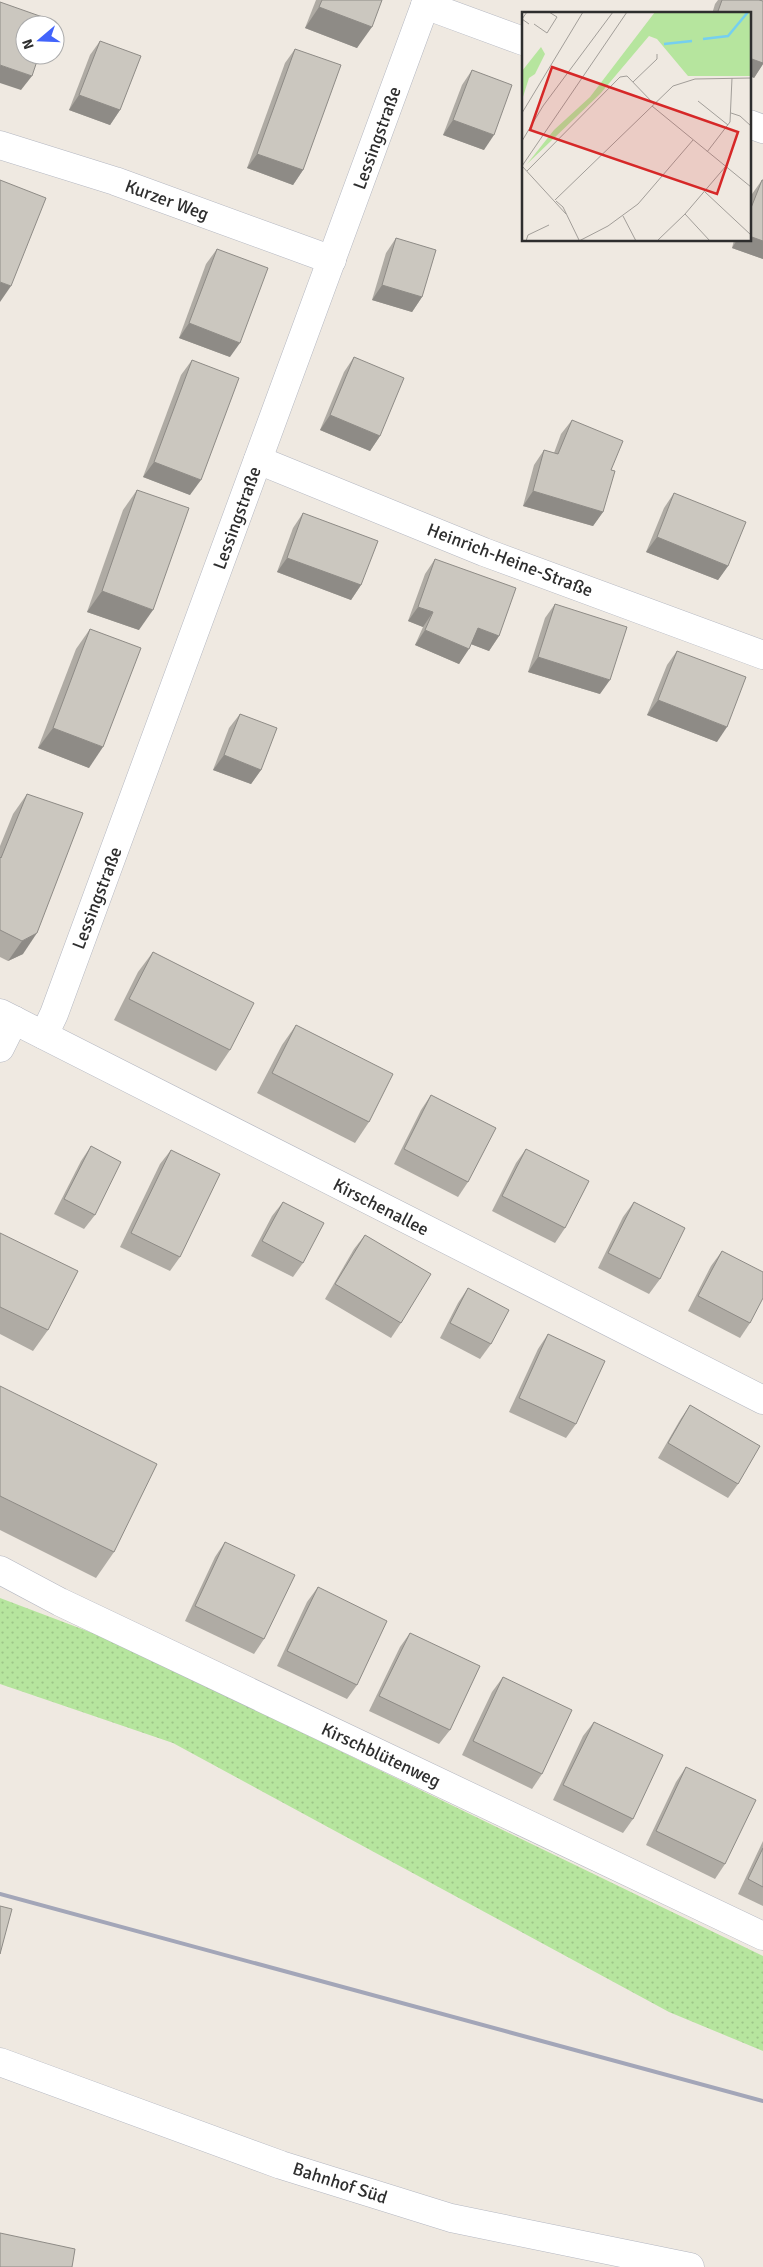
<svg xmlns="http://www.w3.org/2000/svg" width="763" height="2267" viewBox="0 0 763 2267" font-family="Signika,sans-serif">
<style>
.grass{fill:url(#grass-dots)}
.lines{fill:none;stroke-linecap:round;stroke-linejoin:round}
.minor-casing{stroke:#b4b7c1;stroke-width:29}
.minor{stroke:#fff;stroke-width:28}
.rail{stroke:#a3a6b8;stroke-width:4}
.wall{fill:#afaba4}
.shaded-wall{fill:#8e8b86}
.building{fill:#cbc7bf;stroke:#8e8b86}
.labels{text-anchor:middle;stroke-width:5;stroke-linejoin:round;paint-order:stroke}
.street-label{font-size:18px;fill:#2e2e2e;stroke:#fff}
.inset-river{fill:none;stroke:#75cff0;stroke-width:2.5}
.inset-road{fill:none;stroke:#a29e99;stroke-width:1}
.view{fill:#d62828;fill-opacity:0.15;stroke:#d62828;stroke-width:2.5}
.inset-edge{fill:none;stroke:#2e2e2e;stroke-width:2.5}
</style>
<defs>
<pattern id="grass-dots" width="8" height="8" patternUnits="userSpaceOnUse" patternTransform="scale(1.25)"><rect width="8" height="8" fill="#b6e59e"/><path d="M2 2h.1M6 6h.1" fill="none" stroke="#9dc588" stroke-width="1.8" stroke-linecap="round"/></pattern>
</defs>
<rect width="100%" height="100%" fill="#efe9e1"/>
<polygon class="grass" points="0,1598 111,1640 763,1956 763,2051 669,2012 173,1743 0,1684"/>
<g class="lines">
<g class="minor-casing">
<g id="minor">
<polyline points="425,5 523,41"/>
<polyline points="749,124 763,129"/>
<polyline points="0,145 115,181 332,260"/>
<polyline points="258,460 484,552 763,655"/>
<polyline points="0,1013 763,1400"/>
<polyline points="44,1035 54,1014 427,0"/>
<polyline points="0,1048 14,1020"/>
<polyline points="0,1570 60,1602 763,1936"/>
<polyline points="0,2062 281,2165 451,2218 690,2267"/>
</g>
</g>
<use href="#minor" class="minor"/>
<polyline class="rail" points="0,1894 763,2101"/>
</g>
<g class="wall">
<polygon points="316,0 382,0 357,48 305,28"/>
<polygon points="718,0 759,0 763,1 763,64 754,78 749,14 712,14 715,4"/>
<polygon points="100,41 120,110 110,125 69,110 90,55"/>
<polygon points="295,49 303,170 293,185 247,168 285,63"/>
<polygon points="472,70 484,150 443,135 462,85"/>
<polygon points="762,180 763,180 763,259 732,248 734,240 749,240 749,201 752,194"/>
<polygon points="396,238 422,297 412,312 372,300 386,253"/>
<polygon points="217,249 230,357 179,338 206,264"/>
<polygon points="354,357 380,436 370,451 320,430 344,372"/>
<polygon points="192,360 190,495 143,477 181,375"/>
<polygon points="572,420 611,470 603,512 593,526 523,506 534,465 544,450 554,453 561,434"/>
<polygon points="137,490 139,630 87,612 123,510"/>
<polygon points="674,493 728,566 718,580 646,552 664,508"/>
<polygon points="303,513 361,585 351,600 277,572 293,528"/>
<polygon points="435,559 499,636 489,651 471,644 459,664 415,645 423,627 408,621 425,574"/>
<polygon points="555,604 600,694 528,672 545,618"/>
<polygon points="90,629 89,768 38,748 76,649"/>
<polygon points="677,651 717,742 647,715 667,665"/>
<polygon points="240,714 261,770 251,784 213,770 229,728"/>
<polygon points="27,794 23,954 8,961 0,957 0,846 13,814"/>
<polygon points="153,952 230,1050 216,1071 114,1020 138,972"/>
<polygon points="296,1025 369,1122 355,1143 257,1093 282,1045"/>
<polygon points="431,1095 468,1182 458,1197 394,1164 421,1110"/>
<polygon points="91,1146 95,1215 84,1229 54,1214 81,1161"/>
<polygon points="526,1149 565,1228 555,1243 492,1211 516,1163"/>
<polygon points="171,1150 180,1257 170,1271 120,1247 160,1164"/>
<polygon points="283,1202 303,1263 293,1277 251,1256 272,1216"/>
<polygon points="634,1202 660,1279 649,1294 598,1268 623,1217"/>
<polygon points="0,1233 48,1330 33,1351 0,1334"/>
<polygon points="365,1235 401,1323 391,1338 325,1299 354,1249"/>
<polygon points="722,1251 750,1323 740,1338 688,1311 711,1266"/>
<polygon points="468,1288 491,1344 480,1359 440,1338 458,1303"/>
<polygon points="548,1334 576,1424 566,1438 509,1412 538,1349"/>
<polygon points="0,1386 114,1552 96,1578 0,1530"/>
<polygon points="690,1405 738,1484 728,1498 658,1458 680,1420"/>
<polygon points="225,1542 264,1639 254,1654 185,1621 215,1557"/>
<polygon points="318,1587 357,1685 347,1699 277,1666 307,1602"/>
<polygon points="410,1633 450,1730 439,1744 369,1711 400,1647"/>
<polygon points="503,1677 542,1774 532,1789 462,1755 492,1692"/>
<polygon points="594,1722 633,1819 623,1833 553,1800 583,1736"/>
<polygon points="686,1767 725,1864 715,1879 646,1845 676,1782"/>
<polygon points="763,1841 763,1906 738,1894"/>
</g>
<g class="shaded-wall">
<polygon points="319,7 372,27 357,48 305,28"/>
<polygon points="749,58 763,63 763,64 754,78 749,76"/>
<polygon points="0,65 32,76 21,90 0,83"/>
<polygon points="79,95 120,110 110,125 69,110"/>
<polygon points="453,120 494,135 484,150 443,135"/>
<polygon points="257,154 303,170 293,185 247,168"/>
<polygon points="749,236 763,241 763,259 732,248 737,240 749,240"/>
<polygon points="0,282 11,286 0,302"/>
<polygon points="382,285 422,297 412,312 372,300"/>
<polygon points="189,323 240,343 230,357 179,338"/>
<polygon points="330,415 380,436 370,451 320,430"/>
<polygon points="154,462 201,480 190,495 143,477"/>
<polygon points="533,491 603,512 593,526 523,506"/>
<polygon points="657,537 728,566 718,580 646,552"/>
<polygon points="287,558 361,585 351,600 277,572"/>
<polygon points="102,591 153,610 139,630 87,612"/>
<polygon points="418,607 433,612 423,627 408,621"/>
<polygon points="478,628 499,636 489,651 468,643"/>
<polygon points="425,630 469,649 459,664 415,645"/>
<polygon points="538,657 610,680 600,694 528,672"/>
<polygon points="658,700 727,727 717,742 647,715"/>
<polygon points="53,728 103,747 89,768 38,748"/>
<polygon points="224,755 261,770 251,784 213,770"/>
<polygon points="37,933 23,954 8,961 22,941"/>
</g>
<g class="building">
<polygon points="322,0 382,0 372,27 319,7"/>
<polygon points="722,0 759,0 763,1 763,63 749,58 749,14 717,14"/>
<polygon points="0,2 51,20 49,25 25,25 25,55 39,55 32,76 0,65"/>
<polygon points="100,41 141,56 120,110 79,95"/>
<polygon points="295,49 341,65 303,170 257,154"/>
<polygon points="472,70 512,85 494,135 453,120"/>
<polygon points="0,180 46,198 11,286 0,282"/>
<polygon points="762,180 763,180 763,241 749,236 749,213"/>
<polygon points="396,238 436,250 422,297 382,285"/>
<polygon points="217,249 268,268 240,343 189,323"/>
<polygon points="354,357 404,378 380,436 330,415"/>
<polygon points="192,360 239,378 201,480 154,462"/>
<polygon points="572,420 623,441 611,470 615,471 603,512 533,491 544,450 558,454"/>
<polygon points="137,490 189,508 153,610 102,591"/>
<polygon points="674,493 746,522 728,566 657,537"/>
<polygon points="303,513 378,541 361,585 287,558"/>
<polygon points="435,559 516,588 499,636 478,628 469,649 425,630 433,612 418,607"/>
<polygon points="555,604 627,627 610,680 538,657"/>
<polygon points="90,629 141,648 103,747 53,728"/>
<polygon points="677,651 746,677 727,727 658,700"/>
<polygon points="240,714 277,728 261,770 224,755"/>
<polygon points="27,794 83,813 37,933 22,941 0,930 0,857 1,858"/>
<polygon points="153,952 254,1003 230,1050 129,999"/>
<polygon points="296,1025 393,1074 369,1122 272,1073"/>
<polygon points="431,1095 496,1128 468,1182 404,1149"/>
<polygon points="91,1146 121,1162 95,1215 64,1199"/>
<polygon points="526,1149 589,1181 565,1228 502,1196"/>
<polygon points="171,1150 220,1174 180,1257 131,1233"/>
<polygon points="283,1202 324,1223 303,1263 262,1241"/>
<polygon points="634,1202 685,1228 660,1279 608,1253"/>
<polygon points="0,1233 78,1271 48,1330 0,1307"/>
<polygon points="365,1235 431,1274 401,1323 335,1284"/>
<polygon points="722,1251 763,1272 763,1298 750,1323 698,1296"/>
<polygon points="468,1288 509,1310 491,1344 450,1323"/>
<polygon points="548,1334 605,1361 576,1424 519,1398"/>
<polygon points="0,1386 157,1464 114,1552 0,1496"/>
<polygon points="690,1405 760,1446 738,1484 668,1443"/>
<polygon points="225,1542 295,1575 264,1639 195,1606"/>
<polygon points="318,1587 387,1621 357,1685 287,1651"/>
<polygon points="410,1633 480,1666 450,1730 379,1696"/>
<polygon points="503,1677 572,1710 542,1774 473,1741"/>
<polygon points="594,1722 663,1755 633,1819 563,1785"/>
<polygon points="686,1767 756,1800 725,1864 656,1831"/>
<polygon points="763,1848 763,1887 748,1879"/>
<polygon points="0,1906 12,1909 0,1954"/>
<polygon points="0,2233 75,2249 72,2267 0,2267"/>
</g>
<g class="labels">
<g class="street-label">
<text transform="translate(377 138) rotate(-70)" y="6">Lessingstraße</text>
<text transform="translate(167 200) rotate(20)" y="6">Kurzer Weg</text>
<text transform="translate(237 518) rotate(-70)" y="6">Lessingstraße</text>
<text transform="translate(510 560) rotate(21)" y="6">Heinrich-Heine-Straße</text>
<text transform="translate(97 898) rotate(-69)" y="6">Lessingstraße</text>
<text transform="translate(381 1207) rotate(27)" y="6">Kirschenallee</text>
<text transform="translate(381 1755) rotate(25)" y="6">Kirschblütenweg</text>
<text transform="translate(340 2183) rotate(18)" y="6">Bahnhof Süd</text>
</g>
</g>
<g transform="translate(522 12)">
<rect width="229" height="229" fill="#efe9e1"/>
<path d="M 133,0 L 229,0 L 229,64 L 166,64 L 135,27 L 127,24 L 78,82 L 5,152 L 32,118 L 68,85 Z" fill="#b6e59e"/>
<path d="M 19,35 L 23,42 L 13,62 L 7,66 L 0,88 L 0,59 Z" fill="#b6e59e"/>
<path class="inset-river" d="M 181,27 L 206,24 L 226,0M 142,32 L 170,29"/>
<path class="inset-road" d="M 5,0 L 0,7 L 7,12M 12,12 L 25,21 L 35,5 L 27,0M 111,70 L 135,47 L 135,42M 176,89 L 206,113M 130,94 L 229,175M 0,101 L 61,0M 209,101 L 218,104 L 229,114M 0,129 L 21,94 L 91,0M 185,140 L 208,110 L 210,66M 0,154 L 44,202M 0,154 L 105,0M 5,159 L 98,65 L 105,64 L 132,92M 183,180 L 229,223M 33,188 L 151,74 L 173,67 L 229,66M 34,189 L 41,195 L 57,228M 163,202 L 188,229M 101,204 L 114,229M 4,229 L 6,223 L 27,213M 57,229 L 86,214 L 116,192 L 171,128M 135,229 L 163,202 L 204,154"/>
<path class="view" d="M 30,55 L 216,120 L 195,182 L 8,118 Z"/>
<rect width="229" height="229" class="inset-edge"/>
</g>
<g transform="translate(40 40) rotate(251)"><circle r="24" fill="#ffffff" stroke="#ababab"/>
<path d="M0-4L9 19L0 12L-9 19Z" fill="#4264fb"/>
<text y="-8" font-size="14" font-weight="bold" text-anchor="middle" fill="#2e2e2e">N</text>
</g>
</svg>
